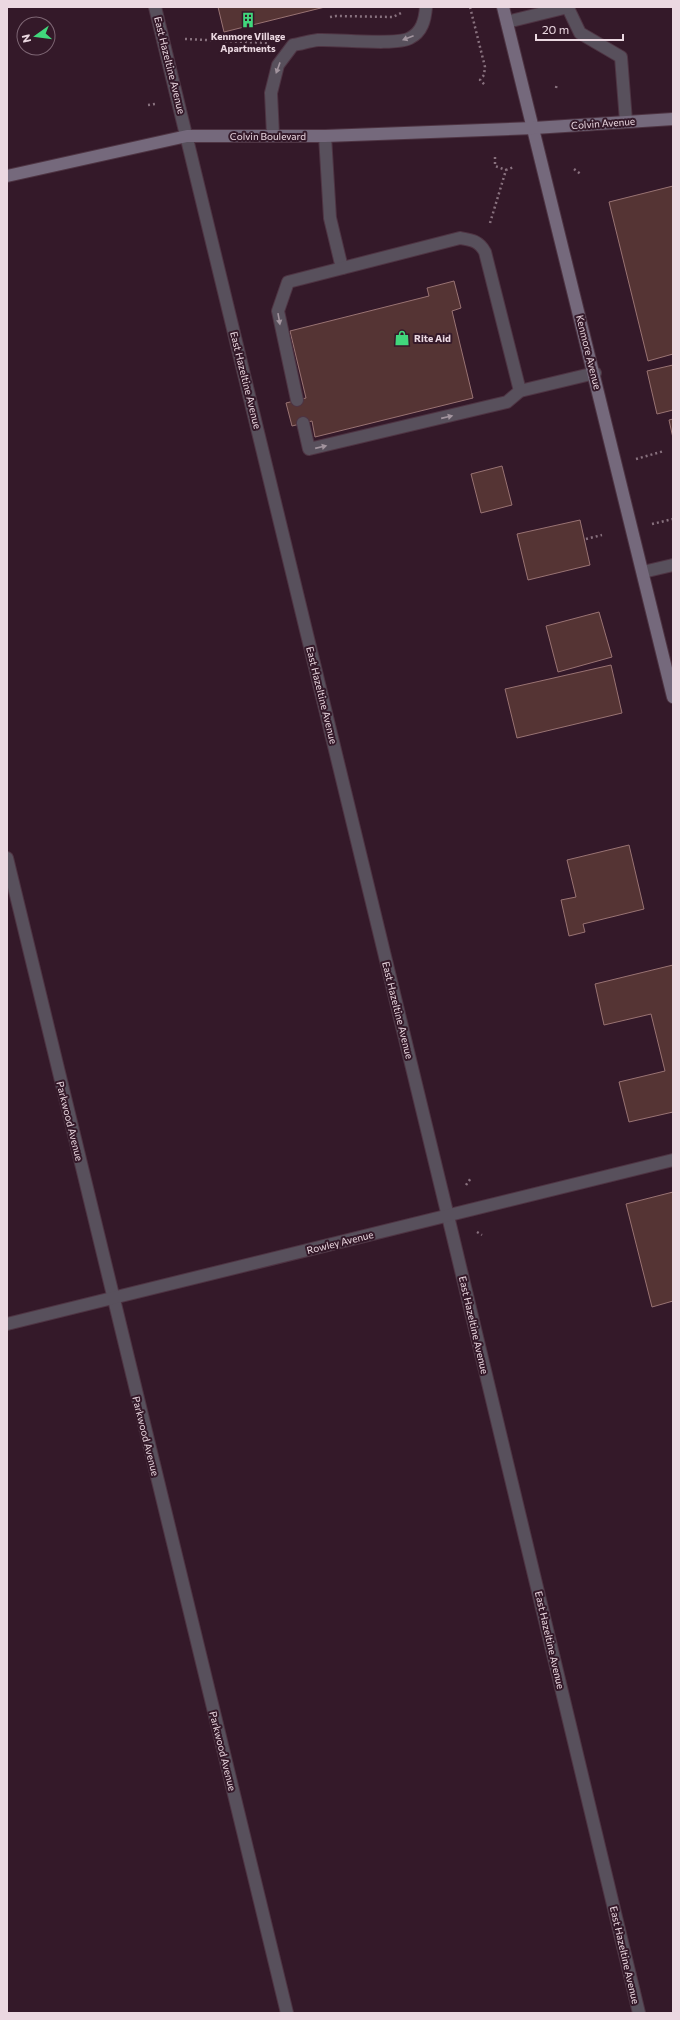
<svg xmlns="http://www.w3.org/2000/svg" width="680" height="2020" viewBox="0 0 680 2020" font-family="Commissioner,sans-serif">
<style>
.building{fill:#553434;stroke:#997373}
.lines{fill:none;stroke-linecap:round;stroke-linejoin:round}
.lane-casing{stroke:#4e3443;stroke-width:14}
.street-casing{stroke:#4e3443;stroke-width:14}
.secondary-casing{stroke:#4e3443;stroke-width:14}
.path{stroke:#88717e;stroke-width:2.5;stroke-dasharray:2 3;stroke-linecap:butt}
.lane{stroke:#58505c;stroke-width:12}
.street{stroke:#58505c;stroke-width:12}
.secondary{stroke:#75697c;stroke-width:12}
.oneway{fill:#a2949e}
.labels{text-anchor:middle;stroke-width:4;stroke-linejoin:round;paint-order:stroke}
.poi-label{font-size:10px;font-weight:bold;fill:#ebd8e1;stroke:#341929}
.street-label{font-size:10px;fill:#ebd8e1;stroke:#341929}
</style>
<rect width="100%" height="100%" fill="#341929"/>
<g class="building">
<polygon points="218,7 325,7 224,32"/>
<polygon points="673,186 673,354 648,361 609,202"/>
<polygon points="454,281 461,308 452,311 473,398 315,437 312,421 292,426 286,403 306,398 290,331 429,296 427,288"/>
<polygon points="673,365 673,410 657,414 647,371"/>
<polygon points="673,419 673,438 669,420"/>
<polygon points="502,466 512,505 481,513 471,474"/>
<polygon points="580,520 590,565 528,580 517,534"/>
<polygon points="599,612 612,657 558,672 546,626"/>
<polygon points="611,665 622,713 517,738 505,689"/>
<polygon points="629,845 644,909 583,924 585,932 569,936 561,900 576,897 567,860"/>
<polygon points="673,965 673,1112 629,1122 619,1082 665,1071 651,1014 604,1025 595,984"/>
<polygon points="673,1192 673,1301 652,1307 626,1204"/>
</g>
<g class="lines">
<g class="lane-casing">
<g id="lane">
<polyline points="568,8 580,33 621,57 626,121"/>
<polyline points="507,22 568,7"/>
<path d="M 273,135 L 271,93 L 278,65 L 293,45 C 301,44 309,41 318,40 C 338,39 396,46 410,38 C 422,32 425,20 426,7"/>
<polyline points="325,136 330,218 342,268"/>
<path d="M 297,400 L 278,311 L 288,282 L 460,238 C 472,240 479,241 485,252 L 520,391"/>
<polyline points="303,423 309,449 507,402 520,391 595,373"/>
<polyline points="643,572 673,565"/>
</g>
</g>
<g class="street-casing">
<g id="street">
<polyline points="155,7 453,1237 639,2013"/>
<polyline points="7,858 287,2013"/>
<polyline points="7,1324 673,1160"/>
</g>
</g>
<g class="secondary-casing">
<g id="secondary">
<polyline points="503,7 673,697"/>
<polyline points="7,176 187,136 325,136 534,128 673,119"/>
</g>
</g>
<g class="path">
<polyline points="470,7 485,67 484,75 480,80 486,86"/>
<polyline points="330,17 336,16 393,17 403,12"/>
<polyline points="185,39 268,43"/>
<polyline points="556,88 557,83"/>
<polyline points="148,105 155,104"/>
<polyline points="495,157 495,166 506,170"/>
<polyline points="574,169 582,175"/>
<polyline points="490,223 506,170 514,167"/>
<polyline points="636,459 664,451"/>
<polyline points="652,524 673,519"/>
<polyline points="586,539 602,535"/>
<polyline points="466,1185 471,1178"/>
<polyline points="477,1232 482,1235"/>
</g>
<use href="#lane" class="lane"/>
<use href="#street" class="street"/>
<use href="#secondary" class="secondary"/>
</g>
<defs><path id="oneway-solid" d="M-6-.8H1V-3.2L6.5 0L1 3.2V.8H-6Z"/></defs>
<g class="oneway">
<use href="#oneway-solid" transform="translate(408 38) rotate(159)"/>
<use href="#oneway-solid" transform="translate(278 68) rotate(110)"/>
<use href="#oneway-solid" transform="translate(279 319) rotate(80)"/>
<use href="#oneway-solid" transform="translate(447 417) rotate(-13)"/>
<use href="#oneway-solid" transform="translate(321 447) rotate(-13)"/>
</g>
<defs>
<g id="building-bare" transform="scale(1.2)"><path d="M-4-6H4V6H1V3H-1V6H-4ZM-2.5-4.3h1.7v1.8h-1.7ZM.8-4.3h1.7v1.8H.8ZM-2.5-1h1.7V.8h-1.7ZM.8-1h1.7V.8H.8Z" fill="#41d77c" stroke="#341929" stroke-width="2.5" paint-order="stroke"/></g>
<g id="shop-bare" transform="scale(1.2)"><path d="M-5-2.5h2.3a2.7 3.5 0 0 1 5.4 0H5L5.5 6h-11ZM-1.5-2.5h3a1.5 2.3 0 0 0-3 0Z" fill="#41d77c" stroke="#341929" stroke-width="2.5" paint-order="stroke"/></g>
</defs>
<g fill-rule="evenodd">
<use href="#building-bare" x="248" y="20"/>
<use href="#shop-bare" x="402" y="338"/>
</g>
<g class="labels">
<g class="poi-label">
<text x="248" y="40">Kenmore Village<tspan x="248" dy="12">Apartments</tspan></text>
<text x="414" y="342" text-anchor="start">Rite Aid</text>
</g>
<g class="street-label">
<text transform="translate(170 65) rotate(76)" y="4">East Hazeltine Avenue</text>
<text transform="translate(603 123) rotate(-4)" y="4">Colvin Avenue</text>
<text x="268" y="140">Colvin Boulevard</text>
<text transform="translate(589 352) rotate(76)" y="4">Kenmore Avenue</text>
<text transform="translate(246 380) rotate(76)" y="4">East Hazeltine Avenue</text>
<text transform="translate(322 695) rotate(76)" y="4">East Hazeltine Avenue</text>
<text transform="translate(398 1010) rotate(76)" y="4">East Hazeltine Avenue</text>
<text transform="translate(70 1121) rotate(76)" y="4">Parkwood Avenue</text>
<text transform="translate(340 1242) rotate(-14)" y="4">Rowley Avenue</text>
<text transform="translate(474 1325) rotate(77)" y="4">East Hazeltine Avenue</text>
<text transform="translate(146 1436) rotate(76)" y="4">Parkwood Avenue</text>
<text transform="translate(550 1640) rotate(77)" y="4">East Hazeltine Avenue</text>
<text transform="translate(223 1751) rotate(76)" y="4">Parkwood Avenue</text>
<text transform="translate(625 1955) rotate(77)" y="4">East Hazeltine Avenue</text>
</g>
</g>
<rect width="680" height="2020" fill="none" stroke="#ebd8e1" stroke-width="16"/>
<g transform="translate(36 36) rotate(256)"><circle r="19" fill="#341929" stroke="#7d6573"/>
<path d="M0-3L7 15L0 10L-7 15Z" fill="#41d77c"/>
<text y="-6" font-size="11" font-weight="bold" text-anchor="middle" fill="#ebd8e1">N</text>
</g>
<path d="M536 34v6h87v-6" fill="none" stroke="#ebd8e1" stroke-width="2"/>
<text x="542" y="34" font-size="12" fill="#ebd8e1" stroke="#341929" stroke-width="3" paint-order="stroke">20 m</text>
</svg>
